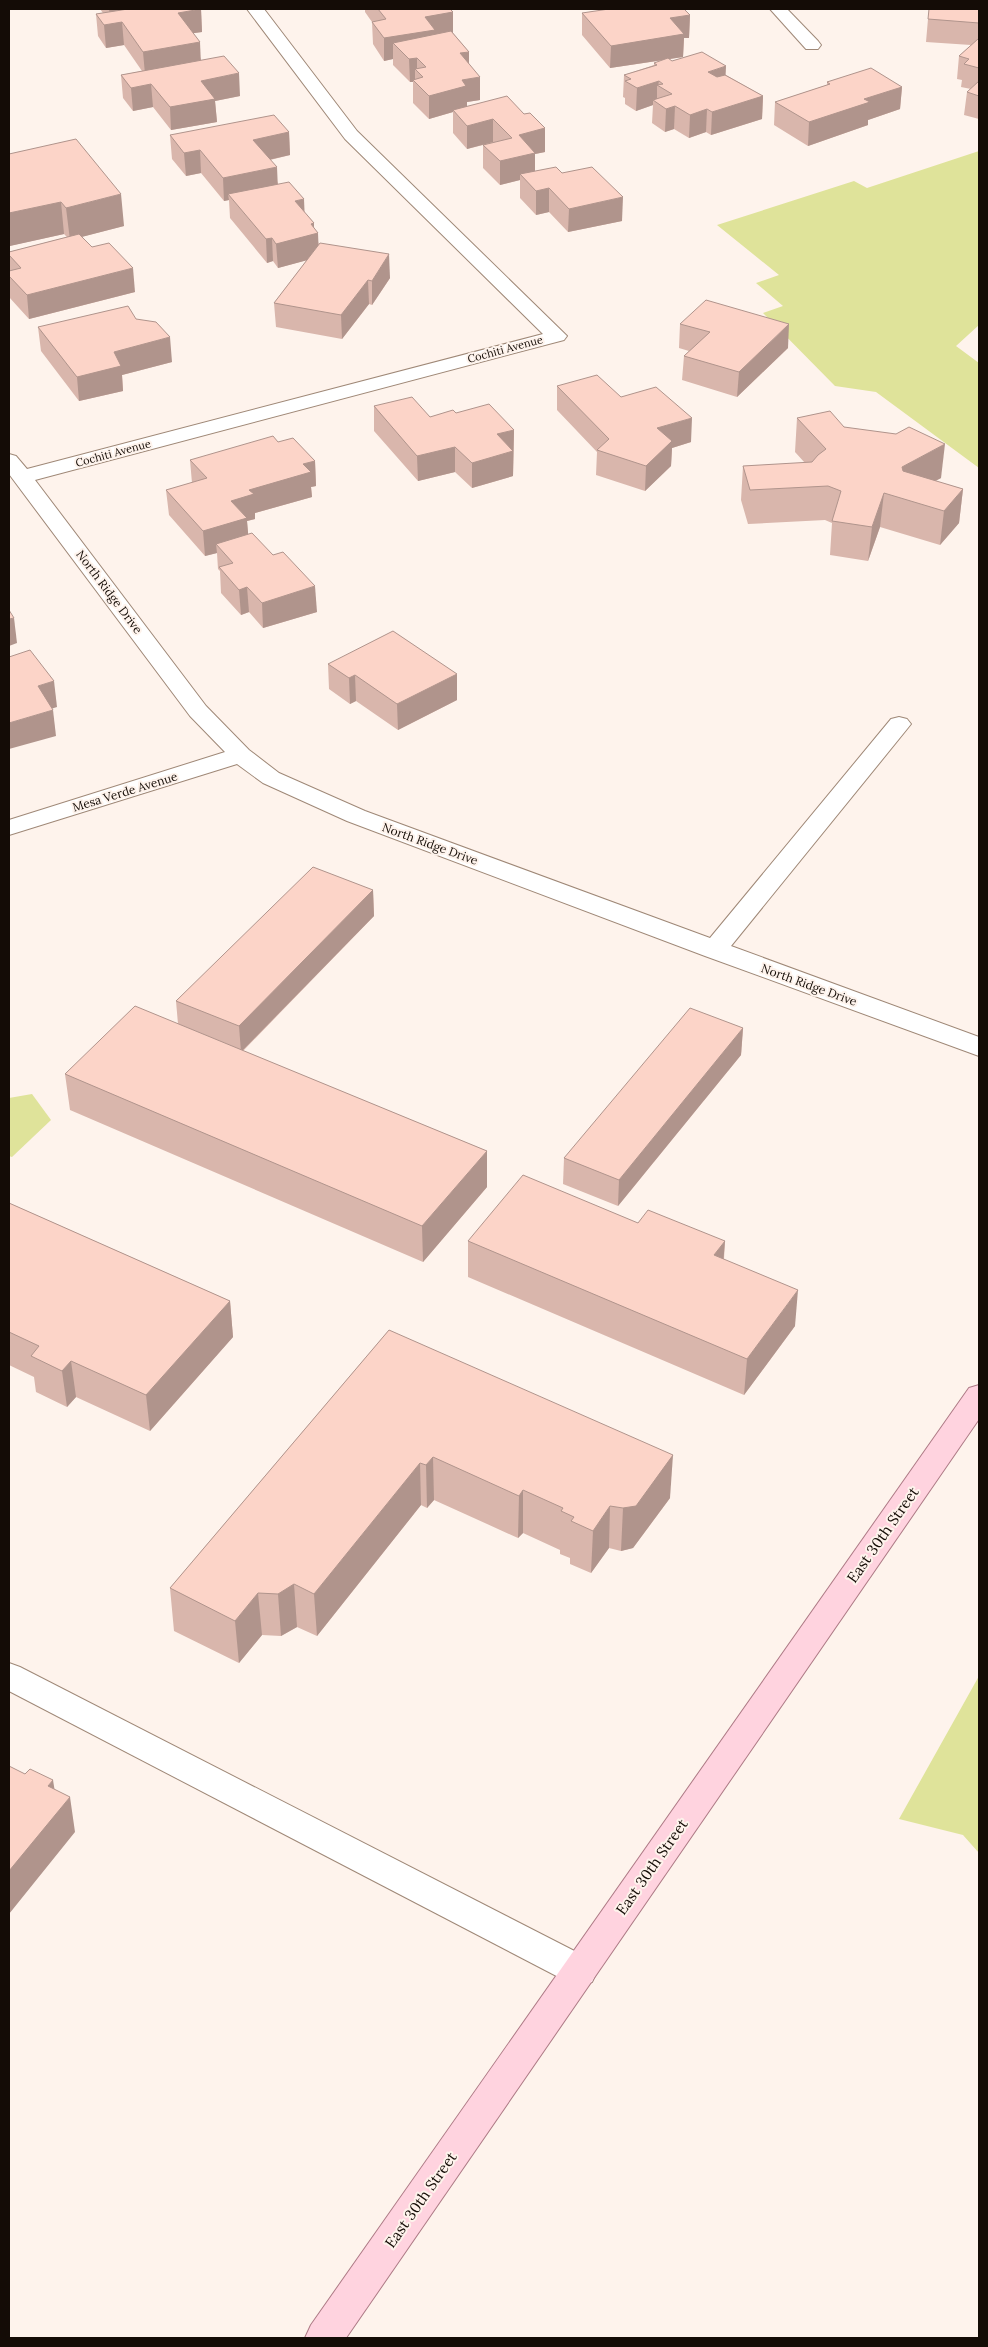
<svg xmlns="http://www.w3.org/2000/svg" width="988" height="2347" viewBox="0 0 988 2347" font-family="Lora,serif">
<style>
.green{fill:#dfe39a}
.lines{fill:none;stroke-linecap:round;stroke-linejoin:round}
.minor-casing{stroke:#9f8877;stroke-width:2}
.major-casing{stroke:#ad7a85;stroke-width:2}
.minor{fill:#fff;fill-rule:evenodd}
.major{fill:#ffd3df;fill-rule:evenodd}
.wall{fill:#d9b6ac}
.shaded-wall{fill:#b0948c}
.building{fill:#fcd4c8;stroke:#b0948c}
.labels{text-anchor:middle;stroke-width:4;stroke-linejoin:round;paint-order:stroke}
.far-street-label{font-size:11px;fill:#140c06;stroke:#fef3ec}
.street-label{font-size:12px;fill:#140c06;stroke:#fef3ec}
.near-street-label{font-size:15px;fill:#140c06;stroke:#fef3ec}
</style>
<rect width="100%" height="100%" fill="#fef3ec"/>
<g class="green">
<polygon points="979,151 979,325 956,346 979,363 979,468 876,392 835,386 763,313 783,306 756,283 779,275 717,225 854,181 867,188"/>
<polygon points="32,1094 51,1120 12,1157 9,1156 9,1098"/>
<polygon points="979,1676 979,1853 963,1835 899,1819"/>
</g>
<g class="lines">
<g class="minor-casing">
<g id="minor">
<polygon points="247,9 264,9 357,131 567,336 564,340 35,480 206,706 249,750 279,773 365,811 710,938 891,719 899,717 907,719 911,724 907,729 731,946 979,1037 979,1056 705,956 347,821 263,783 237,764 9,835 9,820 225,752 190,716 9,474 9,454 16,456 27,469 543,334 345,139"/>
<polygon points="770,9 787,9 818,41 821,45 818,49 806,49"/>
<polygon points="9,1663 20,1667 592,1960 597,1971 592,1982 580,1986 568,1982 9,1691"/>
</g>
</g>
<g class="major-casing">
<polygon id="major" points="979,1385 979,1419 346,2338 305,2338 311,2325 969,1388"/>
</g>
<use href="#minor" class="minor"/>
<use href="#major" class="major"/>
</g>
<g class="wall">
<polygon points="100,9 201,9 202,32 193,33 201,60 240,96 215,101 217,122 171,130 153,107 133,111 123,98 121,75 142,71 124,45 106,48 98,36 96,14 103,13"/>
<polygon points="365,9 451,9 453,12 453,33 469,52 469,65 480,100 467,102 467,107 524,114 545,128 545,152 535,154 535,171 562,173 622,221 568,232 549,212 536,215 520,198 520,180 500,185 483,168 483,145 467,149 453,133 453,112 429,119 413,103 413,82 410,82 393,65 393,59 384,61 373,44 372,22 365,12"/>
<polygon points="979,9 979,119 964,115 967,92 971,89 961,87 962,80 957,79 959,56 971,45 926,42 928,19"/>
<polygon points="582,13 690,15 689,38 684,38 683,57 669,59 672,61 726,75 763,96 762,119 711,135 706,132 689,138 674,129 665,132 652,123 653,105 636,111 625,104 625,98 623,97 624,75 654,65 654,63 664,60 610,68 582,35"/>
<polygon points="827,82 902,87 900,109 868,120 868,125 808,146 774,125 775,102 827,85"/>
<polygon points="289,132 290,155 270,160 278,184 314,223 314,228 319,245 390,278 372,305 369,304 342,339 276,327 274,303 307,260 278,268 273,261 267,263 230,218 229,200 224,201 201,173 186,176 172,159 170,135"/>
<polygon points="9,154 124,226 81,237 135,292 29,319 9,297 9,252 67,237 64,234 9,246"/>
<polygon points="136,319 172,362 122,375 123,391 79,401 41,351 38,327"/>
<polygon points="680,324 788,348 737,397 682,380 684,356 689,351 679,348"/>
<polygon points="557,386 621,397 691,442 672,448 671,466 645,491 596,475 597,452 557,410"/>
<polygon points="374,406 430,417 456,413 514,430 513,476 472,488 455,472 418,481 374,431"/>
<polygon points="797,418 844,427 941,478 935,481 963,489 959,523 940,545 880,527 868,561 830,555 832,523 825,520 748,524 741,500 743,466 805,463 795,452"/>
<polygon points="278,442 315,461 316,486 311,487 312,497 255,513 255,519 247,521 248,534 317,612 263,628 249,612 241,615 221,593 220,571 218,569 217,553 205,556 169,515 166,490 192,483 190,460"/>
<polygon points="328,664 457,674 457,700 398,730 356,701 350,704 329,689"/>
<polygon points="373,890 374,916 243,1051 487,1151 487,1187 423,1262 70,1110 65,1074 178,1024 176,1001"/>
<polygon points="743,1028 741,1055 618,1206 563,1184 564,1158"/>
<polygon points="9,1203 230,1301 233,1337 150,1431 76,1397 67,1407 36,1392 34,1377 9,1365"/>
<polygon points="638,1223 725,1241 724,1259 795,1326 744,1395 468,1277 468,1241"/>
<polygon points="389,1330 670,1498 633,1548 621,1551 609,1548 591,1573 570,1564 570,1558 560,1554 560,1550 523,1533 518,1538 434,1500 427,1508 421,1505 317,1636 297,1627 281,1636 262,1635 239,1663 174,1631 170,1588"/>
</g>
<g class="shaded-wall">
<polygon points="109,9 166,9 111,24"/>
<polygon points="201,9 202,32 180,35 178,13"/>
<polygon points="437,9 451,9 451,12 453,12 453,34 393,43 393,59 384,61 384,38 425,17"/>
<polygon points="690,15 689,38 684,38 683,57 610,68 611,46 670,18"/>
<polygon points="122,22 124,45 106,48 104,25"/>
<polygon points="200,42 201,65 145,74 143,52"/>
<polygon points="469,52 469,75 460,53"/>
<polygon points="417,58 417,71 415,69 415,81 413,80 413,82 410,82 409,59"/>
<polygon points="726,66 725,89 708,72"/>
<polygon points="239,73 240,96 215,101 217,122 171,130 170,107 201,81"/>
<polygon points="480,77 480,100 467,102 467,109 453,110 453,112 429,119 429,96 462,80"/>
<polygon points="659,81 658,86 657,85 657,102 653,100 653,105 636,111 637,88"/>
<polygon points="151,84 153,107 133,111 131,88"/>
<polygon points="902,87 900,109 868,120 868,125 808,146 809,122 864,99"/>
<polygon points="763,96 762,119 711,135 712,112"/>
<polygon points="675,106 674,129 665,132 666,109"/>
<polygon points="707,109 706,132 689,138 690,115"/>
<polygon points="493,119 493,142 467,149 467,126"/>
<polygon points="545,128 545,152 535,154 535,176 520,174 520,180 500,185 500,161 519,135"/>
<polygon points="289,132 290,155 255,163 253,140"/>
<polygon points="200,150 201,173 186,176 184,153"/>
<polygon points="277,167 278,190 228,194 229,200 224,201 223,178"/>
<polygon points="549,188 549,212 536,215 536,191"/>
<polygon points="121,194 124,226 70,240 66,208"/>
<polygon points="623,197 622,221 568,232 569,209"/>
<polygon points="304,199 305,223 295,201"/>
<polygon points="61,202 64,234 10,246 9,235 9,213"/>
<polygon points="314,223 314,234 318,233 319,257 278,268 276,244 311,224"/>
<polygon points="272,238 273,261 267,263 266,239"/>
<polygon points="389,254 390,278 372,305 372,281"/>
<polygon points="133,268 135,292 29,319 27,295"/>
<polygon points="368,280 369,304 342,339 341,315"/>
<polygon points="789,324 788,348 737,397 739,372"/>
<polygon points="170,337 172,362 122,375 123,391 79,401 77,377 114,352"/>
<polygon points="692,418 691,442 672,448 671,466 645,491 646,466 657,428"/>
<polygon points="514,430 513,476 472,488 472,463 497,434"/>
<polygon points="945,444 941,478 903,498 902,467"/>
<polygon points="455,447 455,472 418,481 417,456"/>
<polygon points="315,461 316,486 311,487 312,497 255,513 255,519 247,521 249,543 216,544 217,553 205,556 203,531 231,501 249,490 303,464"/>
<polygon points="963,489 959,523 940,545 944,511"/>
<polygon points="884,493 880,527 868,561 872,527"/>
<polygon points="315,586 317,612 263,628 262,603"/>
<polygon points="247,587 249,612 241,615 239,590"/>
<polygon points="14,618 17,643 9,646 9,619"/>
<polygon points="457,674 457,700 398,730 397,704"/>
<polygon points="355,675 356,701 350,704 349,678"/>
<polygon points="54,681 57,707 41,712 38,686"/>
<polygon points="53,710 56,736 9,749 9,723"/>
<polygon points="373,890 374,916 241,1052 239,1026"/>
<polygon points="743,1028 741,1055 618,1206 619,1180"/>
<polygon points="487,1151 487,1187 423,1262 422,1226"/>
<polygon points="725,1241 722,1277 714,1255"/>
<polygon points="798,1290 795,1326 744,1395 747,1359"/>
<polygon points="230,1301 233,1337 150,1431 146,1395"/>
<polygon points="71,1361 76,1397 67,1407 62,1371"/>
<polygon points="673,1455 670,1498 633,1548 621,1551 623,1508"/>
<polygon points="433,1457 434,1500 427,1508 426,1465"/>
<polygon points="420,1463 421,1505 317,1636 314,1594"/>
<polygon points="523,1490 523,1533 518,1538 519,1496"/>
<polygon points="610,1506 609,1548 591,1573 593,1531"/>
<polygon points="294,1584 297,1627 281,1636 278,1594"/>
<polygon points="258,1593 262,1635 239,1663 235,1621"/>
<polygon points="53,1780 58,1811 70,1797 75,1832 9,1914 9,1871 48,1786"/>
</g>
<g class="building">
<polygon points="128,9 201,9 178,13 200,42 143,52 122,22 104,25 96,14"/>
<polygon points="378,9 450,9 453,12 425,17 435,30 384,38 372,22 386,19"/>
<polygon points="609,9 684,9 690,15 670,18 684,34 611,46 582,13"/>
<polygon points="929,9 979,9 979,23 928,19"/>
<polygon points="451,31 469,52 460,53 480,77 462,80 466,86 429,96 413,80 423,77 415,69 426,67 417,58 409,59 393,43"/>
<polygon points="978,39 979,39 979,68 964,64 969,59 959,56"/>
<polygon points="702,52 726,66 708,72 717,77 725,75 763,96 712,112 707,109 690,115 675,106 666,109 653,100 672,94 657,85 663,84 659,81 637,88 625,81 631,79 624,75 657,65 654,63 668,58 672,61"/>
<polygon points="224,56 239,73 201,81 215,99 170,107 151,84 131,88 121,75"/>
<polygon points="871,68 902,87 864,99 870,102 809,122 775,102 830,84 827,82"/>
<polygon points="979,81 979,96 967,92"/>
<polygon points="507,96 524,114 530,113 545,128 519,135 535,153 500,161 483,145 512,138 493,119 467,126 453,110"/>
<polygon points="274,115 289,132 253,140 277,167 223,178 200,150 184,153 170,135"/>
<polygon points="76,139 121,194 66,208 61,202 9,213 9,186 10,186 9,185 9,154"/>
<polygon points="556,167 562,173 592,167 623,197 569,209 549,188 536,191 520,174"/>
<polygon points="289,182 304,199 295,201 314,223 311,224 318,233 276,244 272,238 266,239 228,194"/>
<polygon points="79,234 92,247 109,243 133,268 27,295 9,276 9,271 21,268 9,255 9,252"/>
<polygon points="320,243 389,254 372,281 368,280 341,315 274,303"/>
<polygon points="706,300 789,324 739,372 684,356 710,332 680,324"/>
<polygon points="128,306 136,319 156,322 170,337 114,352 121,366 77,377 38,327"/>
<polygon points="597,375 621,397 656,387 692,418 657,428 672,441 646,466 597,450 609,439 557,386"/>
<polygon points="412,397 430,417 453,410 456,413 489,404 514,430 497,434 513,451 472,463 455,447 417,456 374,406"/>
<polygon points="830,411 844,427 896,434 909,427 945,444 902,467 903,471 963,489 944,511 884,493 872,527 832,521 841,491 828,486 750,490 743,466 812,462 818,455 826,449 797,418"/>
<polygon points="273,436 278,442 293,438 315,461 303,464 311,472 249,490 254,494 231,501 247,518 203,531 166,490 207,478 190,460"/>
<polygon points="252,533 273,555 283,552 315,586 262,603 247,587 239,590 219,567 233,563 216,544"/>
<polygon points="9,610 14,618 9,619"/>
<polygon points="393,631 457,674 397,704 355,675 349,678 328,664"/>
<polygon points="30,650 54,681 38,686 53,710 9,723 9,657"/>
<polygon points="313,867 373,890 239,1026 176,1001"/>
<polygon points="135,1006 487,1151 422,1226 65,1074"/>
<polygon points="690,1008 743,1028 619,1180 564,1158"/>
<polygon points="523,1175 638,1223 648,1210 725,1241 714,1255 798,1290 747,1359 468,1241"/>
<polygon points="9,1203 230,1301 146,1395 71,1361 62,1371 31,1356 39,1346 9,1332"/>
<polygon points="389,1330 673,1455 636,1506 623,1508 610,1506 593,1531 571,1521 574,1517 561,1511 563,1508 523,1490 519,1496 433,1457 426,1465 420,1463 314,1594 294,1584 278,1594 258,1593 235,1621 170,1588"/>
<polygon points="9,1766 25,1774 30,1769 53,1780 48,1786 70,1797 9,1871"/>
</g>
<g class="labels">
<g class="far-street-label">
<text transform="translate(505 349) rotate(-15)" y="4">Cochiti Avenue</text>
<text transform="translate(113 453) rotate(-15)" y="4">Cochiti Avenue</text>
</g>
<g class="street-label">
<text transform="translate(109 592) rotate(53)" y="4">North Ridge Drive</text>
<text transform="translate(125 792) rotate(-17)" y="4">Mesa Verde Avenue</text>
<text transform="translate(430 844) rotate(20)" y="4">North Ridge Drive</text>
<text transform="translate(809 985) rotate(20)" y="4">North Ridge Drive</text>
</g>
<g class="near-street-label">
<text transform="translate(883 1535) rotate(-55)" y="5">East 30th Street</text>
<text transform="translate(652 1867) rotate(-55)" y="5">East 30th Street</text>
<text transform="translate(421 2200) rotate(-55)" y="5">East 30th Street</text>
</g>
</g>
<rect width="988" height="2347" fill="none" stroke="#140c06" stroke-width="20"/>
</svg>
